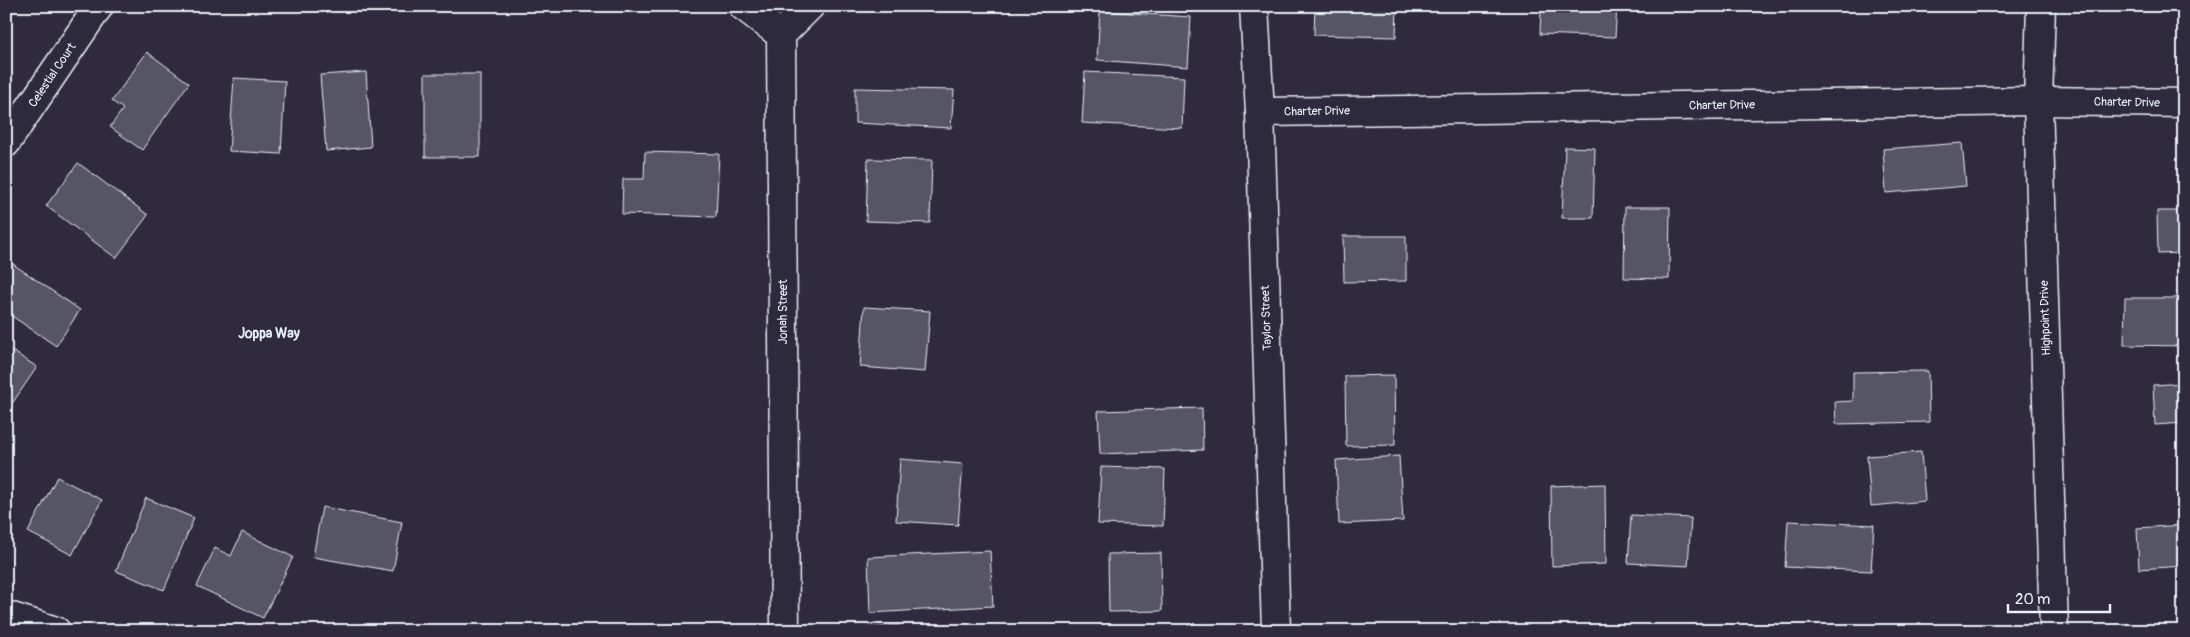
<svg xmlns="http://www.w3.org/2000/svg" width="2190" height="637" viewBox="0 0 2190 637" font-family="Pangolin,sans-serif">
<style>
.building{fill:#575565;stroke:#e8f1f8}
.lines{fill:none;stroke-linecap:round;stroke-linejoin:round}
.minor-casing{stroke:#e8f1f8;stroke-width:31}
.minor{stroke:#2f2a3d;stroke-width:28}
.labels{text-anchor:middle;stroke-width:4;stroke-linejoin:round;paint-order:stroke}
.street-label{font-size:12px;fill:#e8f1f8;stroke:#2f2a3d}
.neighbourhood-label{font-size:14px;font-weight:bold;fill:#e8f1f8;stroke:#2f2a3d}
</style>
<rect width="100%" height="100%" fill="#2f2a3d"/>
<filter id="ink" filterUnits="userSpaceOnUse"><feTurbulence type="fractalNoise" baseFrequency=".02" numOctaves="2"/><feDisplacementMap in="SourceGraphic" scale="10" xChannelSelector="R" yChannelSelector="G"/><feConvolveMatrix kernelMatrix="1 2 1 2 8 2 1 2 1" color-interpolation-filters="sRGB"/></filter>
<g filter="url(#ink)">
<g class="building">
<polygon points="1315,6 1397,6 1396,37 1314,35"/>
<polygon points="1541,6 1617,6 1615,37 1540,34"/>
<polygon points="1100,11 1191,17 1188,67 1097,60"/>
<polygon points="147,52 189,83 142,150 110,127 123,109 112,101"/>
<polygon points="366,72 371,147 326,151 320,75"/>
<polygon points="1085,72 1184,77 1182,128 1082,123"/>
<rect x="425" y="74" width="55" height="83"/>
<polygon points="234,78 285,81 281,154 229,151"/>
<polygon points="855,88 954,90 951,128 855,123"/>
<polygon points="1962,143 1966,186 1886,193 1883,149"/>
<polygon points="1565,147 1595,148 1593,218 1562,218"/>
<polygon points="645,152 719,154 716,217 622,214 623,179 644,179"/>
<polygon points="868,159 932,160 930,223 866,221"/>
<polygon points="78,163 148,215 116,258 46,206"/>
<polygon points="1625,207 1670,207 1669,279 1624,278"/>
<polygon points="2157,211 2184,211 2184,253 2158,254"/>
<polygon points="1343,236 1406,236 1406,281 1344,282"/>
<polygon points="10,262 80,310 56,346 6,312 6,268"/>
<polygon points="2125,298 2184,298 2184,346 2124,345"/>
<polygon points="864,307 930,311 925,372 860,367"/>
<polygon points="6,347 37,367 7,411 6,410"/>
<polygon points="1928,371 1929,422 1836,424 1835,402 1853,401 1853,372"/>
<polygon points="1394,375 1395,445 1346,446 1345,376"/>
<polygon points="2184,383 2184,423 2155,425 2153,385"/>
<polygon points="1202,408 1203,450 1100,454 1098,411"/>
<polygon points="1921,452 1925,501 1871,506 1867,456"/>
<polygon points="1399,456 1403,521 1339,524 1336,460"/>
<polygon points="900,459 963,464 958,525 896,521"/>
<polygon points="1101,467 1165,469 1163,526 1098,524"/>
<polygon points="57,477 102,500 72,555 28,532"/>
<polygon points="1605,484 1606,564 1552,566 1551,486"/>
<polygon points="146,498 194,518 164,590 116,571"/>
<polygon points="322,507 402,522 393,571 313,557"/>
<polygon points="1631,515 1691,518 1688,566 1628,563"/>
<polygon points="1788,521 1874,525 1871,571 1785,567"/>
<polygon points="2184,525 2184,566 2139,569 2137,528"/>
<polygon points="242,532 293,557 263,618 197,586 215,548 231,556"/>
<polygon points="990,551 993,606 870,613 868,557"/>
<polygon points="1161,553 1162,611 1109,612 1108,554"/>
<polygon points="899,625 900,631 851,631 851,630"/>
</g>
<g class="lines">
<g class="minor-casing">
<g id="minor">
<polyline points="743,6 781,35"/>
<polyline points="1254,6 1260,112 1276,631"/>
<polyline points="2041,6 2038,101 2054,631"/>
<polyline points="1260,112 2038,101 2184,103"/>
<polyline points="6,143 99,6"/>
<polyline points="6,615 56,631"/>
<polyline points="785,631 781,35 810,6"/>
</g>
</g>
<use href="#minor" class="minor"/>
</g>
</g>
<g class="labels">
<g class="street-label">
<text transform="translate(52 75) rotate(-56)" y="4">Celestial Court</text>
<text transform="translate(2127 102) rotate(1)" y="4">Charter Drive</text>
<text transform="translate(1722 105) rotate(-1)" y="4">Charter Drive</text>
<text transform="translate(1317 111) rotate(-1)" y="4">Charter Drive</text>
<text transform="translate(783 312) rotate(-90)" y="4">Jonah Street</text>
<text transform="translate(1266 318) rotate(-92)" y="4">Taylor Street</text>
<text transform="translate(2045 318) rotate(-92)" y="4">Highpoint Drive</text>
</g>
<g class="neighbourhood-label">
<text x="269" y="338">Joppa Way</text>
</g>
</g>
<rect width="2190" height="637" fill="none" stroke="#2f2a3d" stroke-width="25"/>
<rect x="12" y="12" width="2165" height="612" fill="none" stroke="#e8f1f8" stroke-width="2" filter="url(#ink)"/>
<path d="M2008 604v8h102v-8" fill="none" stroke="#e8f1f8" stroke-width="2.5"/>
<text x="2015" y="604" font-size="15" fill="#e8f1f8" stroke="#2f2a3d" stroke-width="4" paint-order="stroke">20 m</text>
</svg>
